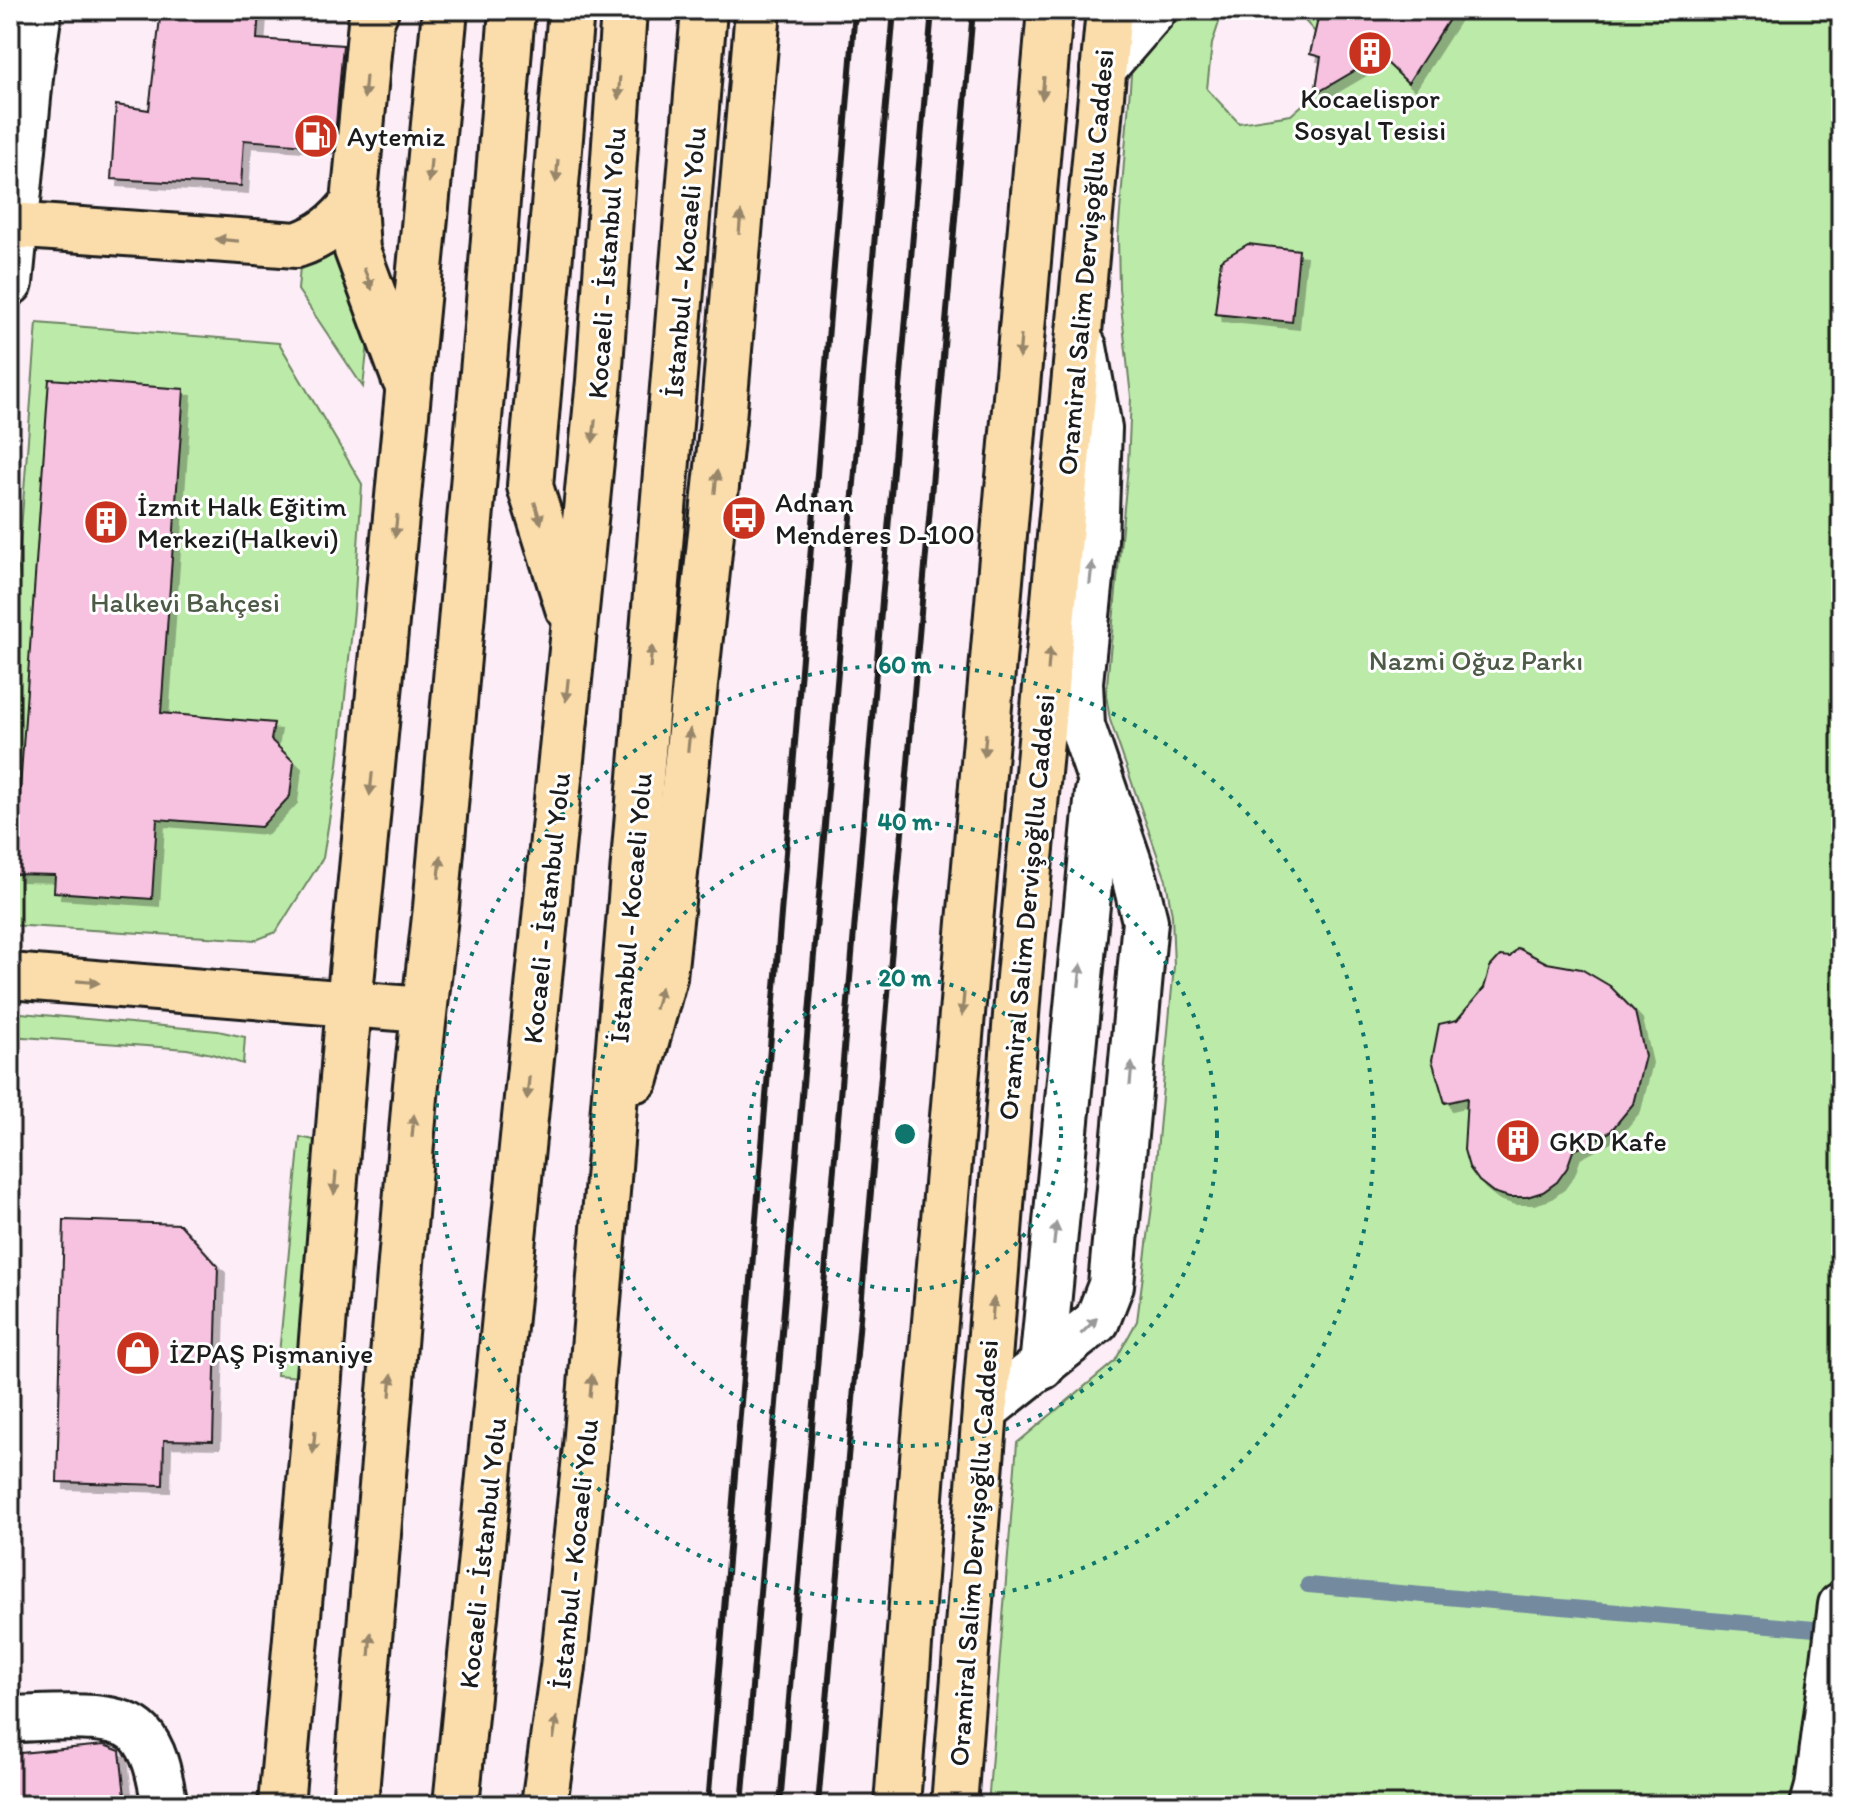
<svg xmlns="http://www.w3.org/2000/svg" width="1851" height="1815" viewBox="0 0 1851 1815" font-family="Itim,sans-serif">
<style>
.green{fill:#bceba9;stroke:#6c8462;stroke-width:2}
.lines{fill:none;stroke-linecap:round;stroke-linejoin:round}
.stream{stroke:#738a9f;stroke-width:16}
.building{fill:#f6c2e0;stroke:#1c1c1c;stroke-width:2;filter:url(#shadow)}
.minor-casing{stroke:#1c1c1c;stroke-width:50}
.major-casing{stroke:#1c1c1c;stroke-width:50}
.highway-casing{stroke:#1c1c1c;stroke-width:50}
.minor{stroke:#fff;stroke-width:44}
.major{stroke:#fbddab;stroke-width:44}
.highway{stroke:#fbddab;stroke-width:44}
.tram{stroke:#1c1c1c;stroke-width:2}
.rail{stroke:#1c1c1c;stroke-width:6}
.oneway{fill:#97866b}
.oneway2{fill:#999}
.ring{fill:none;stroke:#0f766e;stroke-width:4;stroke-dasharray:4 8}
.labels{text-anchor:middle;stroke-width:6;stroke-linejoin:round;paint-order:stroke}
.poi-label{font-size:28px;fill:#1c1c1c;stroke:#fff;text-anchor:start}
.street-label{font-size:28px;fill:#1c1c1c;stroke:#fff}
.park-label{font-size:28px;fill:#4c5a46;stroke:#fff}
.centre{fill:#0f766e;stroke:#fff;stroke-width:4}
.ring-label{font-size:24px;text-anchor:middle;font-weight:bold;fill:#0f766e;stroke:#fff;stroke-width:6;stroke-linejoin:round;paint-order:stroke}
</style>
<defs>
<filter id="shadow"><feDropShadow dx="7" dy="7" stdDeviation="0" flood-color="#0004"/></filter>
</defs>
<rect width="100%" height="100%" fill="#fcedf6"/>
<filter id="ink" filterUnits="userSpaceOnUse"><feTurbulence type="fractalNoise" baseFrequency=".0125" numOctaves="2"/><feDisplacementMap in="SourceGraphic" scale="16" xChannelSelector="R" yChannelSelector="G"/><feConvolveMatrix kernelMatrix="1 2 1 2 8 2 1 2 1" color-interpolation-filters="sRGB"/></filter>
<g filter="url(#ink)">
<g class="green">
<polygon points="1180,10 1223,10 1212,44 1207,89 1239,123 1291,115 1315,94 1321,57 1310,54 1315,32 1298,13 1299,10 1841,10 1841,1605 1813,1805 988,1805 1017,1443 1115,1361 1137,1321 1152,1206 1174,966 1172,915 1166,880 1110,720 1106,695 1128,466 1131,397 1119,288 1118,237 1132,63"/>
<polygon points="345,230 372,307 363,387 298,290 301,254"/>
<polygon points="37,323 279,343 362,484 354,610 338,765 323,858 276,932 256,940 10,925 10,672"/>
<polygon points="10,1012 218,1031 245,1037 243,1064 212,1054 187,1049 10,1036"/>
<polygon points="300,1137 328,1143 311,1378 277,1375"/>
</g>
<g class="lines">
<polyline class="stream" points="1308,1585 1837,1631"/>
</g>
<g class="building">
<polygon points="161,10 259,10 257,39 343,45 334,147 244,140 241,186 111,179 116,105 149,110"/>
<polygon points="1320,10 1455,10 1408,83 1380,56 1315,94 1321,57 1310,54"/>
<polygon points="1248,244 1299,250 1292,322 1215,314 1221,260"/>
<polygon points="49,379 184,389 161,713 274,723 271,740 294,762 290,796 261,827 157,819 152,899 54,892 55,875 14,874"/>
<polygon points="1518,948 1547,963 1581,969 1610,986 1635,1012 1645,1056 1633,1104 1610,1132 1573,1151 1567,1168 1557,1182 1543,1192 1527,1197 1509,1197 1493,1192 1479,1181 1469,1167 1464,1150 1467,1098 1445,1103 1432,1060 1439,1024 1457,1020 1484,988 1490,967 1500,956 1510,957"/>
<polygon points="64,1220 180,1224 218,1266 213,1441 164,1440 163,1485 57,1482"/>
<polygon points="104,1745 120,1751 126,1805 10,1805 10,1754"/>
</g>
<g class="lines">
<g class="minor-casing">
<g id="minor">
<polyline points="1103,69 1154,10"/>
<polyline points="10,283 31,67 39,10"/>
<polyline points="1042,1367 1098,792"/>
<polyline points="985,1410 1097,1321 1111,1285 1145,921 1135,880 1082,726 1080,682 1095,540 1099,428 1084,347"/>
<path d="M 10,1719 C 43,1719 116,1709 140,1734 C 157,1753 160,1781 165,1805"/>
<polyline points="1813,1805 1818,1787 1841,1605"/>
</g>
</g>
<g class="major-casing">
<g id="major">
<polyline points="354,203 357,250 405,380"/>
<path d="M 10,225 L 297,245 C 323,236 337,224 354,203 L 371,22 L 376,10"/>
<polyline points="10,976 423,1010"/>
<polyline points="281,1805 315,1426 349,1004 445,10"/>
<polyline points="355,1805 416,1085 436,908 487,327 512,10"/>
<polyline points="897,1805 922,1470 1050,10"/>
<polyline points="954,1805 1019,977 1109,10"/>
</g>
</g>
<g class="highway-casing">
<g id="highway">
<polyline points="568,608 530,486 571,10"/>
<polyline points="636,1079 664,977 723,420 758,10"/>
<polyline points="456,1805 599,381 624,10"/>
<polyline points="544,1805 563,1667 586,1447 704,10"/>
</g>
</g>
<use href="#minor" class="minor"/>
<use href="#major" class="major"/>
<use href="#highway" class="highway"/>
<polyline class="tram" points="10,24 12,10"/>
<g class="rail">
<polyline points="708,1805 855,10"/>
<polyline points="742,1805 894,10"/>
<polyline points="780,1805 932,10"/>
<polyline points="818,1805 973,10"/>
</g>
</g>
<defs><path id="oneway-solid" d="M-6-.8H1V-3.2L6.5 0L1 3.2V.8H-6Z" transform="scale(2)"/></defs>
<g class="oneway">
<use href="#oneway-solid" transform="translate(365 87) rotate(95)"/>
<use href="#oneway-solid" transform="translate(619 88) rotate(94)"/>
<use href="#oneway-solid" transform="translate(1043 88) rotate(95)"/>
<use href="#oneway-solid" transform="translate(430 171) rotate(95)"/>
<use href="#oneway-solid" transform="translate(557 171) rotate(95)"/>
<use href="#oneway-solid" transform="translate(740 223) rotate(-85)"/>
<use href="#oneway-solid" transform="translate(227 240) rotate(-175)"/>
<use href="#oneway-solid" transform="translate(368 279) rotate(69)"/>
<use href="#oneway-solid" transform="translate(1020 347) rotate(95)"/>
<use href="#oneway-solid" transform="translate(594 431) rotate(96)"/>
<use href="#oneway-solid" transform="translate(716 482) rotate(-84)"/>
<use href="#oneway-solid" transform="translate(538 513) rotate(73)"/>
<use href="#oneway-solid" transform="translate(396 526) rotate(96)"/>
<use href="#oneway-solid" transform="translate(651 657) rotate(-85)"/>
<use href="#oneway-solid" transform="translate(1049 659) rotate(-85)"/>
<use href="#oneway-solid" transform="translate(567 690) rotate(96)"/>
<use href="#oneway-solid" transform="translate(689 740) rotate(-84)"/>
<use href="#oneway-solid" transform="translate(985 745) rotate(95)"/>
<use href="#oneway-solid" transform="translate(371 784) rotate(96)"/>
<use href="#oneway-solid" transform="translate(440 867) rotate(-85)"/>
<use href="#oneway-solid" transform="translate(88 982) rotate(5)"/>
<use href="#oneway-solid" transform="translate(658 998) rotate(-75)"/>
<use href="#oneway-solid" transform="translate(963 1004) rotate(95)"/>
<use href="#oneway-solid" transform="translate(528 1088) rotate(96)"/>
<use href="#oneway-solid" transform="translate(413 1126) rotate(-85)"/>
<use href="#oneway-solid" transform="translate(335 1183) rotate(95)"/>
<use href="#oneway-solid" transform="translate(993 1309) rotate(-86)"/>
<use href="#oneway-solid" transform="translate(391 1385) rotate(-85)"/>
<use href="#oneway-solid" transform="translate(591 1386) rotate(-85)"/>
<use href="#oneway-solid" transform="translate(314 1442) rotate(95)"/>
<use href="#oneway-solid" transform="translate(370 1644) rotate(-86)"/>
<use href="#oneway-solid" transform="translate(555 1728) rotate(-82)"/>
</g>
<g class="oneway2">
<use href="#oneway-solid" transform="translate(1091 573) rotate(-84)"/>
<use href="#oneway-solid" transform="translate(1080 975) rotate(-84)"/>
<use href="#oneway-solid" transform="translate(1131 1074) rotate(-85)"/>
<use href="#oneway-solid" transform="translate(1055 1234) rotate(-84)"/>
<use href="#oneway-solid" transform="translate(1089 1326) rotate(-45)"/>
</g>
</g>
<g class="ring">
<circle cx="905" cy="1134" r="156"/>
<circle cx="905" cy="1134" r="312"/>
<circle cx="905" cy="1134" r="469"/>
</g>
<defs>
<g id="building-disc" transform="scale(2.3)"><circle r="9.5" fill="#c8321e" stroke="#fff"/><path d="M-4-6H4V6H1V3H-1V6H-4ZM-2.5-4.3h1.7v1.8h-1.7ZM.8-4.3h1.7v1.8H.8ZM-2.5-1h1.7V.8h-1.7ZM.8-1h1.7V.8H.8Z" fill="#fff"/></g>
<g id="fuel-disc" transform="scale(2.3)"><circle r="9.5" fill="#c8321e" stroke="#fff"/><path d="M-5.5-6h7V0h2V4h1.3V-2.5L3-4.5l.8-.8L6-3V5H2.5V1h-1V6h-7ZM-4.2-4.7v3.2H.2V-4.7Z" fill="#fff"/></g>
<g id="bus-disc" transform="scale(2.3)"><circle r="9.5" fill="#c8321e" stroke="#fff"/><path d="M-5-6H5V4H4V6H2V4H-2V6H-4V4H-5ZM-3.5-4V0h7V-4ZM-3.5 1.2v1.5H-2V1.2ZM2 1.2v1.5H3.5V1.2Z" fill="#fff"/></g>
<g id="shop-disc" transform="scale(2.3)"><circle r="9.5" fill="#c8321e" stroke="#fff"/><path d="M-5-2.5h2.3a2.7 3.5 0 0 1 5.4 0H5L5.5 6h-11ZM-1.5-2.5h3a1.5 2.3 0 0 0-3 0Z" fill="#fff"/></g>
</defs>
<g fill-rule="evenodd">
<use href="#building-disc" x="1370" y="53"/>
<use href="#fuel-disc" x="316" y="136"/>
<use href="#bus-disc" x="744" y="518"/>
<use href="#building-disc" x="106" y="522"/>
<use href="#building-disc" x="1518" y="1141"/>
<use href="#shop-disc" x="138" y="1353"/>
</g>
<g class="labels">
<g class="poi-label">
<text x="1370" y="108" text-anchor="middle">Kocaelispor<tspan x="1370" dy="32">Sosyal Tesisi</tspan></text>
<text x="347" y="146">Aytemiz</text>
<text x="775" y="512">Adnan<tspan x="775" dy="32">Menderes D-100</tspan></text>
<text x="137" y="516">İzmit Halk Eğitim<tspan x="137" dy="32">Merkezi(Halkevi)</tspan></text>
<text x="1549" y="1151">GKD Kafe</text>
<text x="169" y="1363">İZPAŞ Pişmaniye</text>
</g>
<g class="street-label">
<text transform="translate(684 262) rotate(-85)" y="10">İstanbul - Kocaeli Yolu</text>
<text transform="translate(1085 262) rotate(-85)" y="10">Oramiral Salim Dervişoğllu Caddesi</text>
<text transform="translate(606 263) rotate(-86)" y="10">Kocaeli - İstanbul Yolu</text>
<text transform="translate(1026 907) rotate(-85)" y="10">Oramiral Salim Dervişoğllu Caddesi</text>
<text transform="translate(546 908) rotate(-84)" y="10">Kocaeli - İstanbul Yolu</text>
<text transform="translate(630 908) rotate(-85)" y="10">İstanbul - Kocaeli Yolu</text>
<text transform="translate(482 1553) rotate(-84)" y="10">Kocaeli - İstanbul Yolu</text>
<text transform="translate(973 1553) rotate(-86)" y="10">Oramiral Salim Dervişoğllu Caddesi</text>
<text transform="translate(574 1554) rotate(-84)" y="10">İstanbul - Kocaeli Yolu</text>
</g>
<g class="park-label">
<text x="185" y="612">Halkevi Bahçesi</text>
<text x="1476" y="670">Nazmi Oğuz Parkı</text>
</g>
</g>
<circle cx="905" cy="1134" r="12" class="centre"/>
<g class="ring-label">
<text x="905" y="673">60 m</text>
<text x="905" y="830">40 m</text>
<text x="905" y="986">20 m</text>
</g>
<rect width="1851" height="1815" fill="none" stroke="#fff" stroke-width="40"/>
<rect x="20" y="20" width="1811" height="1775" fill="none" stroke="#1c1c1c" stroke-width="3" filter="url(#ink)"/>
</svg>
